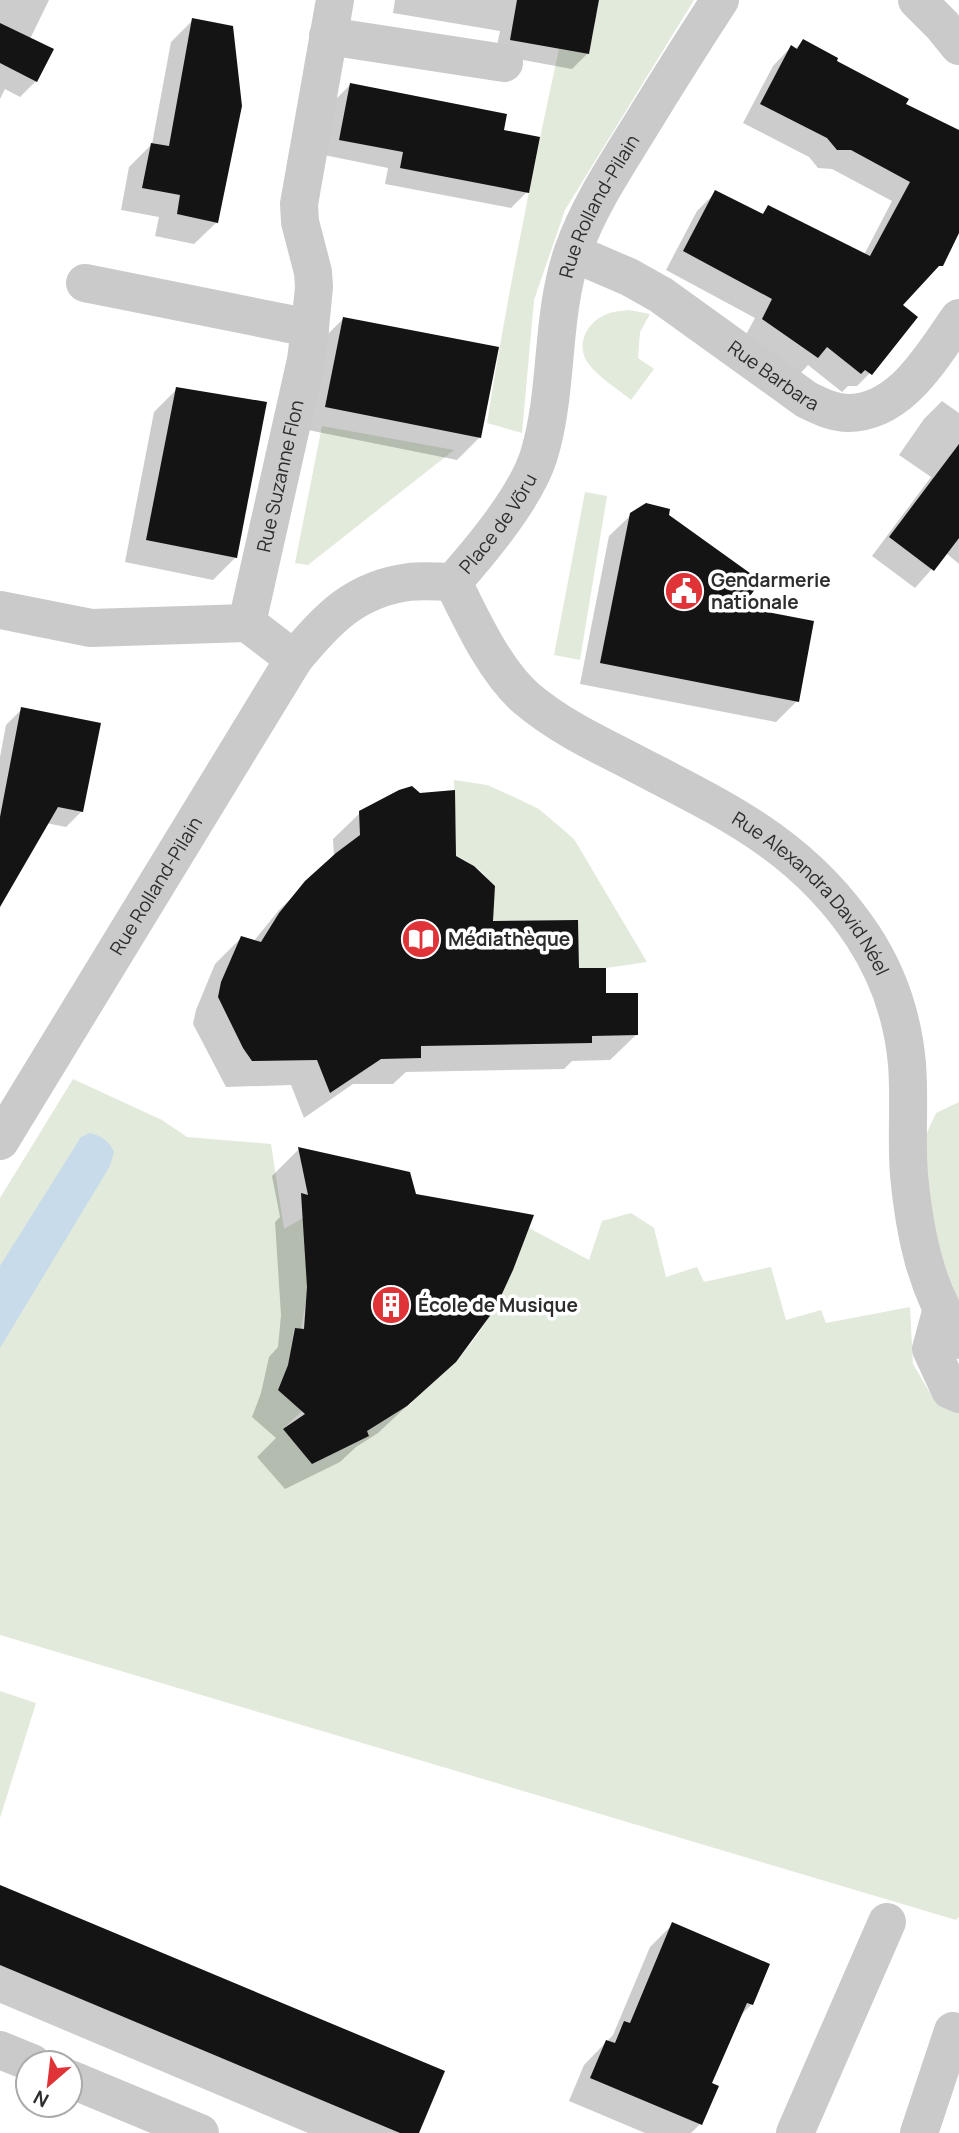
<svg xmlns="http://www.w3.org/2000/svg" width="959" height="2133" viewBox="0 0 959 2133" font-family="Manrope,sans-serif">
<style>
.green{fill:#e2eadb}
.water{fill:#c7dbea}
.shadow{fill:#0003}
.building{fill:#141414}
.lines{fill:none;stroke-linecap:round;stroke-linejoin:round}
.minor{stroke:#cacaca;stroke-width:38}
.labels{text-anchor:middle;stroke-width:7;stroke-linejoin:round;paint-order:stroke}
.street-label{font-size:19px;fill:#2d2d2d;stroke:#fff}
.poi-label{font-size:19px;font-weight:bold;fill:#2d2d2d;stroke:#fff;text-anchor:start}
</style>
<rect width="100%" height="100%" fill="#fff"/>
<g class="green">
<path d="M 599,0 L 694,0 L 565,210 L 534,300 L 522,433 L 487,423 C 507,298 532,173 559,49 L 589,54 Z"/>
<path d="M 629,310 L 650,314 L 640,332 L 638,358 L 654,369 L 631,400 C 618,389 598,377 588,363 C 575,344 587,322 607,314 C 614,311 622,311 629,310 Z"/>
<polygon points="322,426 454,450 308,565 295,563"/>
<polygon points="585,492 607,496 580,660 554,655"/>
<path d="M 454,780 L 487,785 L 514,797 L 539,809 L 574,839 L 647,962 L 606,968 L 579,968 L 578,920 L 473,921 L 495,889 C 487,874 469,859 452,856 L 456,839 Z"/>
<path d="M 73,1079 L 162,1120 L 187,1137 L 271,1144 L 284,1229 L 303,1218 L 343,1277 L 307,1295 L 300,1334 L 299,1329 L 294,1328 L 288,1365 L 278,1389 L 302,1411 L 283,1429 L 312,1463 L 369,1436 L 368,1432 L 364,1432 L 412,1403 L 410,1400 C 425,1387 443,1375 456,1361 C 492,1323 511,1276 529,1228 L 589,1260 L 602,1221 L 631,1213 L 654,1228 L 666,1277 L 697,1267 L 704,1282 L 771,1267 L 786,1320 L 821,1310 L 826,1323 L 910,1307 L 913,1364 L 933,1398 L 959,1409 L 959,1917 L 956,1920 L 0,1635 L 0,1198 Z"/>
<polygon points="959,1102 959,1304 928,1220 924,1139 936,1113"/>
<polygon points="0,1691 36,1703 0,1818"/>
</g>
<path class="water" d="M 90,1133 C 102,1136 109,1141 114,1152 L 110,1166 L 0,1348 L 0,1266 L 81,1137 Z"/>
<g class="shadow">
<polygon points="0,0 49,0 30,39 36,81 20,97 5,89 0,99"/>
<polygon points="395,0 597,0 588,53 572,69 495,55 500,31 393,13"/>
<polygon points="193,20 217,222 194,244 155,236 159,217 121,210 129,167 152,144 171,42"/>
<polygon points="803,41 904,104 959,131 959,229 901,305 876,367 857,386 848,386 842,392 808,365 798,376 744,338 755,318 666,270 697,211 716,192 761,215 769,207 864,255 892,201 832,169 818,168 809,157 743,123 773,66 791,47 795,49"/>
<polygon points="350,85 502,132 527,192 511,208 385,184 388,168 324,155 334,101"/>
<polygon points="343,319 480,437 457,460 303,429 321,341"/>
<polygon points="177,389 236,557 213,580 125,562 154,412"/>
<polygon points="942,401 959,413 959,564 946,553 915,588 872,556 931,477 899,455 924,419"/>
<polygon points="631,515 667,516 739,609 797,701 776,722 580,684 609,536"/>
<polygon points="22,709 82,811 66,827 46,823 0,902 0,757 6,725"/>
<polygon points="360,813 454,857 491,922 577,970 604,995 637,1034 610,1060 572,1061 564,1069 406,1072 393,1084 353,1084 304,1118 291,1085 226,1087 193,1024 196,1010 215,964 241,938 253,942 279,910 334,857 333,839"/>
<polygon points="299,1149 415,1196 455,1361 378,1433 356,1447 340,1462 285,1489 257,1457 276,1438 252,1417 261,1393 269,1357 278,1347 281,1315 275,1222 280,1217 272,1176"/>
<polygon points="0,1887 417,2133 308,2133 0,2003"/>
<polygon points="673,1924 752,2004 739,2017 710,2084 700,2124 691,2133 645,2133 569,2101 584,2065 613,2035 650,1947"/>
</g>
<g class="building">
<polygon points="517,0 599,0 589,54 510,40"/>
<polygon points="192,18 233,26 242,106 218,223 177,214 180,195 142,188 151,143 169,146"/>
<polygon points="0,23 54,49 37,82 0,63"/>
<polygon points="803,39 838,58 837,61 909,99 906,104 959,130 959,233 943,266 939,266 903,305 918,317 872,375 865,370 861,374 827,347 818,358 762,319 772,299 683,251 715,190 763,214 768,205 870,256 910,182 851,150 837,150 827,138 760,104 791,45 797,49"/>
<polygon points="350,83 507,114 504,130 540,137 529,193 400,168 403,152 339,140"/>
<polygon points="343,317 499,347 481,438 325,407"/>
<polygon points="176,387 267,402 237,558 146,540"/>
<polygon points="959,444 959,538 934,571 889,537"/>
<polygon points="646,503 670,509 669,515 761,581 742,607 814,621 799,702 600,663 630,513"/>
<polygon points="21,707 101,723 83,812 58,807 0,907 0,817"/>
<polygon points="412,786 420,793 455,790 456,856 474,866 495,886 493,921 578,920 579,968 606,968 606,993 638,993 638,1035 592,1036 592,1043 421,1046 421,1058 381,1059 330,1093 317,1060 252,1061 243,1048 218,997 221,982 241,936 261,942 279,913 305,881 336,853 360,835 359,811 399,790"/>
<polygon points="298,1147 410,1172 416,1194 534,1215 513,1270 495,1309 456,1362 407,1406 367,1431 369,1436 312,1464 283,1429 305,1414 278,1390 288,1365 295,1328 304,1329 307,1287 301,1193 308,1195"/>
<polygon points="0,1885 445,2071 419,2133 400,2133 0,1965"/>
<polygon points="672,1922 770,1964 753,2005 747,2003 712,2083 719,2086 702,2125 590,2078 606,2040 615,2043 624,2021 630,2023"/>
</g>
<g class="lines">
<g class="minor">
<polyline points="917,0 942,25 959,46"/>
<polyline points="328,36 504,63"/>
<path id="s1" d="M 573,253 L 629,277 L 661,295 L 807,400 C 820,406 833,413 848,413 C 901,413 932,356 959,318"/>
<polyline points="85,283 310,328"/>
<path id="s2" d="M 453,582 C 471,619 495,671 526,698 C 555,723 591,741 625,758 C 720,808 801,842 863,936 C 888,974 903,1019 907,1064 C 910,1101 906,1139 909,1175 C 915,1237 926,1288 959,1340"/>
<path id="s3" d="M 453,582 C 482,549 526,497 539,455 C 559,389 550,317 573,251 C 588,208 614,169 638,130 C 665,86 692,43 720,0"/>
<polyline points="0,610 91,628 247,623"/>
<path id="s4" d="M 294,659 L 247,623 L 306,360 L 310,328 L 314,287 L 313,272 L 300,222 L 299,204 L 335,0"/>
<path id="s5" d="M 0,1141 L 294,659 C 327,619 355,589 409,582 C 423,580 439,582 453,582"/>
<polyline points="941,1312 931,1349 950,1390 959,1394"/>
<polyline points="0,2050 32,2063"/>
<polyline points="70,2079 200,2133"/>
<polyline points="795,2133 887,1922"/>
<polyline points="919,2133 953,2031"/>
</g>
</g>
<defs>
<g id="civic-disc" transform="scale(2.0125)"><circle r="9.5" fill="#e03337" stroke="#fff"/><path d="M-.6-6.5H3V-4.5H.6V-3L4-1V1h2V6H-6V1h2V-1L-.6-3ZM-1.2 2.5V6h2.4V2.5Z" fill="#fff"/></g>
<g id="library-disc" transform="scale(2.0125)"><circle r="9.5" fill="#e03337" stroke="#fff"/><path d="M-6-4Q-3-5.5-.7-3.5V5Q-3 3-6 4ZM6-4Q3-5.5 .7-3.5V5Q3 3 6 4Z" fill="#fff"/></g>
<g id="building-disc" transform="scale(2.0125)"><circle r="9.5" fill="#e03337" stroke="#fff"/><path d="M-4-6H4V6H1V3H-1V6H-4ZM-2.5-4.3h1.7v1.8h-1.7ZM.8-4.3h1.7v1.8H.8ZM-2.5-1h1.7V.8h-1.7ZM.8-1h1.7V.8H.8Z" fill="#fff"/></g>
</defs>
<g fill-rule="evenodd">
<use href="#civic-disc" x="684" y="591"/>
<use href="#library-disc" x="421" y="939"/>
<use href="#building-disc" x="391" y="1305"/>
</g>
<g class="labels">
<g class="street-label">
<text dy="7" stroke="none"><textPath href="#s3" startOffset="413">Rue Rolland-Pilain</textPath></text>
<text dy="7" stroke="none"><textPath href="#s1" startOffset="236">Rue Barbara</textPath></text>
<text dy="7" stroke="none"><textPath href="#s4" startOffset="210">Rue Suzanne Flon</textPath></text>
<text dy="7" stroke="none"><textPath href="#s3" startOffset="74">Place de Võru</textPath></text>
<text dy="7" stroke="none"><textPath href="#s5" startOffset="299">Rue Rolland-Pilain</textPath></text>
<text dy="7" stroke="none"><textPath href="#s2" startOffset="488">Rue Alexandra David Néel</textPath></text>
</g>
<g class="poi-label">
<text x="711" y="587">Gendarmerie<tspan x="711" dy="22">nationale</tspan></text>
<text x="448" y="946">Médiathèque</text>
<text x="418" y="1312">École de Musique</text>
</g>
</g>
<g transform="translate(49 2084) rotate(208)"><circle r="33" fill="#ffffff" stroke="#ababab" stroke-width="2"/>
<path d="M0-5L12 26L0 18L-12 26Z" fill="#e03337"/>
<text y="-10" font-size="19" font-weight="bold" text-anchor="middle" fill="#2d2d2d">N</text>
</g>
</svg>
